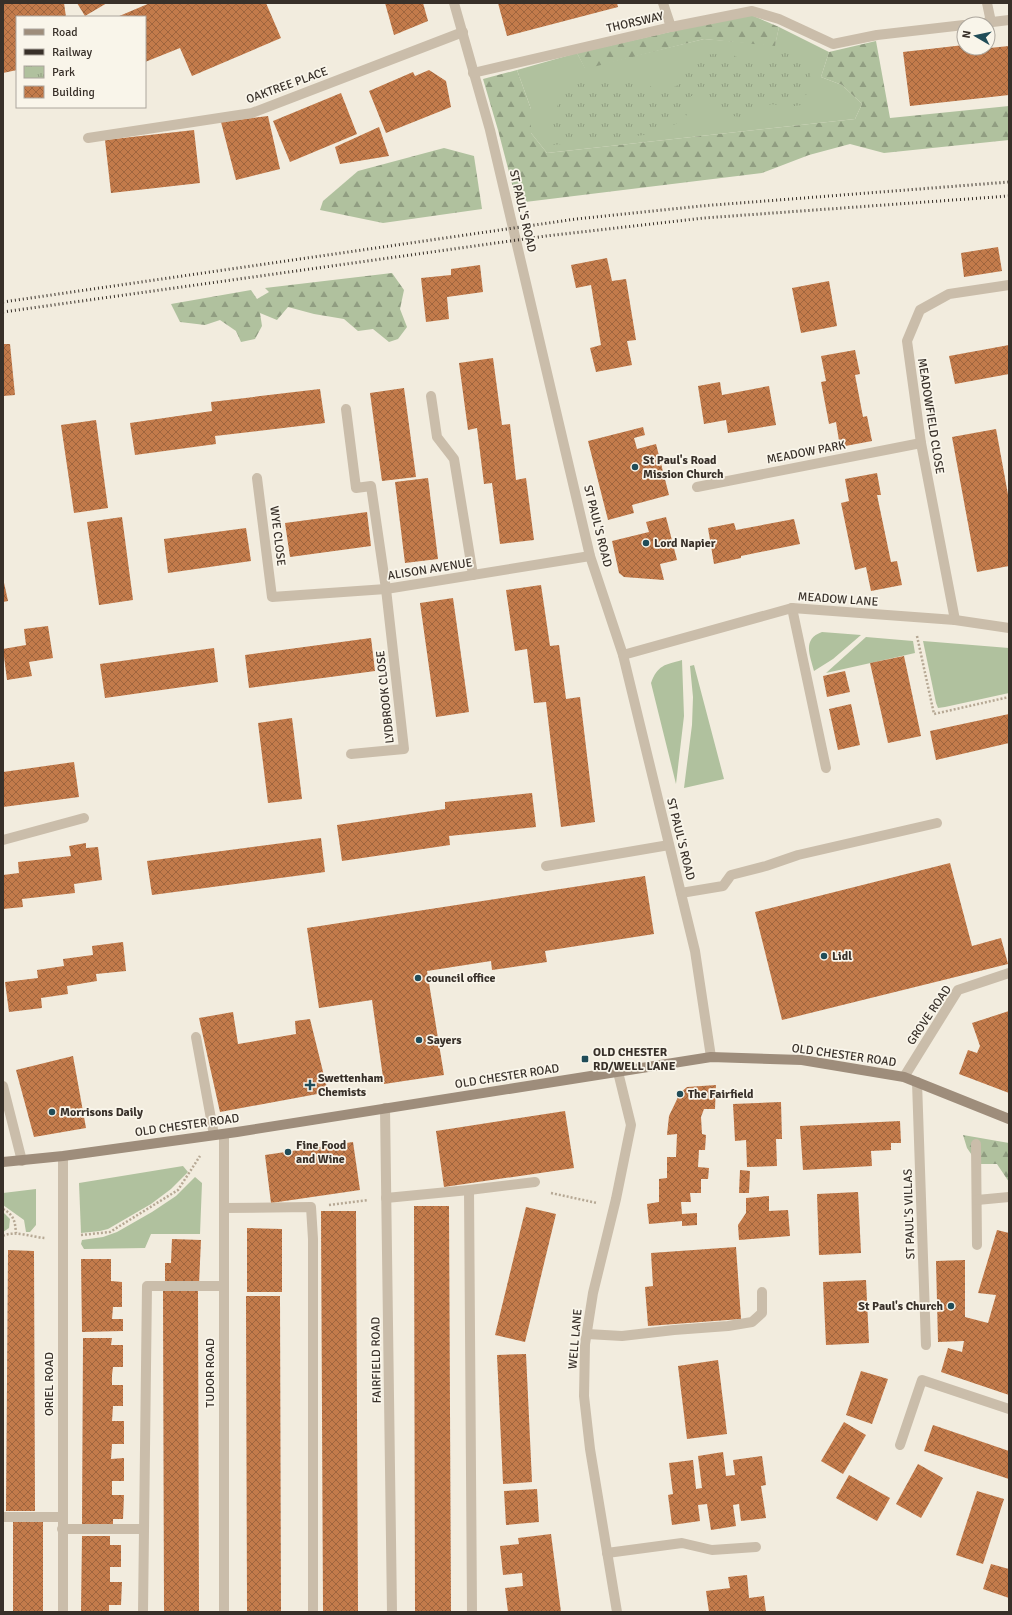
<svg xmlns="http://www.w3.org/2000/svg" width="1012" height="1615" viewBox="0 0 1012 1615" font-family="Signika,sans-serif">
<style>
.grass{fill:#b0c19e}
.forest{fill:url(#forest-firs)}
.park{fill:url(#park-tufts)}
.building{fill:url(#building-cross-hatch)}
.lines{fill:none;stroke-linecap:round;stroke-linejoin:round}
.path{stroke:#b6a894;stroke-width:2.5;stroke-dasharray:2 2;stroke-linecap:butt}
.service{stroke:#cabdaa;stroke-width:10}
.minor{stroke:#cabdaa;stroke-width:10}
.secondary{stroke:#9e8d7b;stroke-width:10}
.rail{stroke:#383029;stroke-width:3;stroke-dasharray:1 3;stroke-linecap:butt}
.poi-dot{fill:#204c58;stroke:#f9f5ea;stroke-width:1.5}
.labels{text-anchor:middle;stroke-width:3.5;stroke-linejoin:round;paint-order:stroke}
.street-label{font-size:12px;fill:#383029;stroke:#f9f5ea}
.poi-label{font-size:12px;font-weight:bold;fill:#383029;stroke:#f9f5ea;text-anchor:start}
</style>
<defs>
<pattern id="forest-firs" width="22" height="20" patternUnits="userSpaceOnUse"><rect width="22" height="20" fill="#b0c19e"/><path d="M5 1l3.5 6h-7zM16 11l3.5 6h-7z" fill="#909d81"/></pattern>
<pattern id="park-tufts" width="24" height="20" patternUnits="userSpaceOnUse"><rect width="24" height="20" fill="#b0c19e"/><path d="M3 7l-1-3M5 7V3M7 7l1-3M15 17l-1-3M17 17v-4M19 17l1-3" fill="none" stroke="#909d81"/></pattern>
<pattern id="building-cross-hatch" width="8" height="8" patternUnits="userSpaceOnUse"><rect width="8" height="8" fill="#c37b4b"/><path d="M0 0l8 8M0 8l8-8" fill="none" stroke="#9f653e"/></pattern>
</defs>
<rect width="100%" height="100%" fill="#f2ecde"/>
<g class="grass">
<polygon points="779,27 829,52 821,77 842,85 862,104 855,119 547,153 531,133 531,109 517,70 577,53 585,68 704,39 775,45"/>
<path d="M 822,632 L 861,635 L 833,659 L 814,671 C 810,655 802,639 822,632 Z"/>
<polygon points="866,637 913,641 915,653 826,673"/>
<polygon points="923,641 1009,648 1009,693 945,707 938,708 936,703"/>
<path d="M 682,660 L 684,716 L 676,784 L 651,683 C 658,665 664,665 682,660 Z"/>
<polygon points="694,665 724,779 684,788 692,725 693,697 690,666"/>
<polygon points="183,1166 188,1172 171,1189 151,1204 108,1229 100,1231 81,1233 79,1183"/>
<polygon points="195,1177 202,1183 200,1234 151,1234 145,1248 84,1249 81,1244 82,1240 103,1237 117,1232 152,1212 176,1196"/>
<polygon points="36,1189 36,1225 30,1232 26,1232 24,1220 3,1205 3,1193"/>
<polygon points="3,1212 10,1219 9,1228 3,1232"/>
</g>
<g class="forest">
<polygon points="749,14 779,27 775,46 704,39 585,69 577,53"/>
<polygon points="876,41 890,118 1009,106 1009,140 884,153 850,144 809,155 762,173 517,203 498,130 483,79 517,70 531,109 531,133 547,153 855,119 862,104 842,85 821,77 829,52"/>
<polygon points="444,148 474,156 482,209 383,223 320,210 323,201 358,171"/>
<polygon points="392,273 404,290 400,309 407,327 398,339 389,342 373,329 358,331 344,319 314,314 288,307 277,320 260,313 262,326 255,339 241,342 236,331 220,320 205,325 180,322 171,304 251,290 257,299 269,292 265,288"/>
<polygon points="963,1135 1009,1143 1009,1182 997,1164 978,1164 967,1148"/>
</g>
<path class="park" d="M 795,52 C 815,70 814,82 801,105 L 788,107 L 771,104 C 756,118 737,121 719,111 C 713,109 709,100 705,95 L 691,96 C 688,117 688,117 670,127 L 671,132 L 553,145 L 552,121 L 562,93 L 576,81 L 600,77 L 622,77 L 646,83 L 657,91 L 666,91 L 678,85 L 691,64 L 711,54 L 728,53 L 746,61 L 761,60 L 779,53 Z"/>
<g class="building">
<polygon points="3,3 64,3 66,17 17,17 17,70 3,73"/>
<polygon points="77,3 107,3 85,16"/>
<polygon points="150,3 266,3 281,38 192,76 180,48 145,62 145,17 117,17"/>
<polygon points="385,3 423,3 428,21 394,35"/>
<polygon points="498,3 617,3 618,7 507,36"/>
<polygon points="964,45 964,48 970,48 970,50 1009,46 1009,95 910,106 903,52"/>
<polygon points="429,70 446,81 451,107 386,133 369,91 413,72 415,76"/>
<polygon points="341,93 357,134 290,162 273,121"/>
<polygon points="268,116 280,169 236,180 221,122"/>
<polygon points="379,127 389,156 340,164 335,147"/>
<polygon points="194,130 200,183 111,193 105,140"/>
<polygon points="998,247 1002,271 964,277 961,253"/>
<polygon points="607,258 612,281 626,279 636,340 627,341 632,365 596,372 590,348 601,345 591,285 576,288 571,265"/>
<polygon points="480,265 483,292 447,297 449,319 426,322 421,278 451,275 451,269"/>
<polygon points="829,281 837,326 801,333 792,288"/>
<polygon points="3,344 10,344 15,395 3,396"/>
<polygon points="1009,345 1009,374 955,384 949,356"/>
<polygon points="855,350 860,374 855,375 863,417 867,416 872,441 840,447 836,422 829,424 821,382 826,381 821,356"/>
<polygon points="493,358 502,425 510,424 516,480 526,478 534,540 500,544 492,483 484,484 477,428 468,430 459,363"/>
<polygon points="720,382 722,395 769,386 776,425 728,433 726,420 704,424 698,386"/>
<polygon points="404,388 416,477 382,481 370,393"/>
<polygon points="320,389 325,423 215,436 216,444 135,455 130,423 212,411 211,402"/>
<polygon points="96,420 108,508 74,513 61,425"/>
<polygon points="643,427 645,435 634,438 637,449 656,444 669,495 632,505 634,513 608,520 588,441"/>
<polygon points="996,429 1009,500 1009,566 977,572 952,437"/>
<polygon points="877,473 881,495 877,495 891,562 897,561 902,585 871,591 866,567 855,570 841,503 849,501 845,479"/>
<polygon points="428,478 438,559 405,563 395,482"/>
<polygon points="367,512 371,546 290,557 285,523"/>
<polygon points="122,517 133,600 99,605 87,522"/>
<polygon points="666,517 677,560 660,564 664,580 624,577 619,573 612,541 649,532 646,522"/>
<polygon points="794,519 800,544 741,556 741,558 714,564 708,528 734,523 736,530"/>
<polygon points="246,528 251,561 168,573 164,539"/>
<polygon points="3,578 8,601 3,602"/>
<polygon points="541,585 550,646 559,645 566,699 580,697 595,822 561,827 546,702 534,703 527,649 515,651 506,590"/>
<polygon points="453,598 469,712 436,717 420,603"/>
<polygon points="48,626 53,658 29,662 32,676 7,680 3,649 26,645 24,629"/>
<polygon points="371,638 375,671 249,688 245,655"/>
<polygon points="214,648 218,682 105,698 100,664"/>
<polygon points="904,656 921,736 888,743 870,663"/>
<polygon points="845,671 850,692 827,697 823,676"/>
<polygon points="851,704 860,745 838,750 829,709"/>
<polygon points="1009,714 1009,743 936,760 930,731"/>
<polygon points="292,718 302,799 268,803 258,723"/>
<polygon points="74,762 79,797 3,807 3,772"/>
<polygon points="532,793 536,827 449,836 450,845 342,861 337,825 445,809 445,802"/>
<polygon points="321,838 325,872 152,895 147,861"/>
<polygon points="86,843 86,848 98,847 102,880 74,884 75,893 22,899 23,907 3,909 3,875 19,873 18,862 71,856 69,846"/>
<polygon points="950,863 972,946 1001,938 1008,964 782,1020 755,912"/>
<polygon points="645,876 654,934 545,951 547,962 492,970 491,961 427,971 444,1075 384,1084 372,1000 319,1008 307,928"/>
<polygon points="123,942 126,971 96,974 97,981 67,986 68,994 41,998 42,1008 9,1012 5,982 38,978 37,970 64,966 63,959 93,955 92,946"/>
<polygon points="1009,1011 1009,1093 959,1074 968,1050 977,1053 980,1046 972,1023"/>
<polygon points="233,1012 238,1044 296,1034 295,1021 310,1019 328,1092 220,1112 199,1018"/>
<polygon points="73,1056 86,1128 34,1137 16,1070"/>
<polygon points="716,1085 715,1109 704,1109 701,1117 702,1134 706,1135 705,1150 699,1150 698,1167 709,1168 708,1179 701,1179 701,1193 690,1193 691,1202 681,1202 682,1214 697,1213 697,1225 682,1226 682,1221 649,1224 647,1204 659,1202 659,1179 667,1178 667,1157 676,1157 677,1134 667,1135 669,1116 680,1093 687,1087"/>
<polygon points="781,1102 782,1139 776,1139 777,1166 747,1167 746,1140 735,1141 733,1104"/>
<polygon points="565,1111 574,1168 444,1187 436,1131"/>
<polygon points="900,1121 901,1143 891,1143 891,1150 871,1151 872,1166 803,1170 800,1126"/>
<polygon points="353,1142 360,1190 271,1203 265,1155"/>
<polygon points="740,1170 750,1171 749,1193 739,1193"/>
<polygon points="858,1192 861,1253 819,1255 817,1194"/>
<polygon points="769,1196 769,1211 788,1210 790,1236 739,1240 738,1225 746,1213 746,1198"/>
<polygon points="414,1206 449,1206 451,1612 415,1612"/>
<polygon points="526,1207 556,1214 525,1342 495,1335"/>
<polygon points="321,1211 356,1211 358,1612 323,1612"/>
<polygon points="247,1228 282,1229 282,1292 247,1292"/>
<polygon points="997,1230 1009,1233 1009,1395 941,1372 948,1348 962,1352 964,1341 938,1342 936,1261 965,1260 965,1317 988,1323 996,1295 978,1293"/>
<polygon points="172,1239 201,1240 199,1284 165,1283 165,1263 171,1263"/>
<polygon points="736,1247 741,1319 648,1326 645,1287 653,1286 651,1253"/>
<polygon points="8,1250 34,1251 35,1511 6,1511"/>
<polygon points="81,1259 111,1259 111,1281 122,1282 122,1307 113,1307 112,1319 123,1319 123,1331 82,1332"/>
<polygon points="866,1280 869,1343 826,1345 823,1282"/>
<polygon points="163,1290 198,1290 199,1612 164,1612"/>
<polygon points="246,1296 280,1296 281,1612 247,1612"/>
<polygon points="83,1338 112,1338 111,1345 123,1345 123,1367 113,1367 112,1375 112,1385 123,1385 123,1406 113,1406 112,1421 124,1421 124,1444 112,1444 111,1459 124,1458 124,1481 112,1481 112,1495 124,1495 123,1519 113,1519 113,1525 82,1525"/>
<polygon points="526,1354 532,1482 503,1484 497,1355"/>
<polygon points="718,1360 727,1434 687,1439 678,1366"/>
<polygon points="861,1371 888,1379 872,1424 846,1415"/>
<polygon points="844,1422 866,1435 843,1474 821,1461"/>
<polygon points="933,1425 1009,1451 1009,1479 924,1451"/>
<polygon points="723,1452 726,1476 735,1475 733,1460 762,1456 766,1485 761,1486 766,1518 741,1521 739,1504 733,1505 736,1526 711,1530 707,1504 698,1505 700,1521 672,1525 668,1495 673,1494 669,1463 693,1460 696,1489 702,1488 698,1456"/>
<polygon points="918,1464 943,1478 921,1518 896,1504"/>
<polygon points="849,1475 890,1498 877,1521 836,1498"/>
<polygon points="537,1489 539,1522 506,1525 504,1491"/>
<polygon points="977,1491 1004,1499 983,1564 956,1555"/>
<rect x="13" y="1521" width="30" height="91"/>
<polygon points="551,1534 561,1612 508,1612 505,1588 523,1586 522,1573 503,1575 500,1546 519,1544 518,1538"/>
<polygon points="82,1536 110,1536 110,1545 121,1545 121,1567 110,1567 110,1582 122,1582 121,1605 109,1605 109,1612 81,1612"/>
<polygon points="991,1564 1009,1569 1009,1598 983,1589"/>
<polygon points="747,1575 749,1598 764,1596 766,1612 709,1612 706,1591 730,1588 728,1577"/>
</g>
<g class="lines">
<g class="path">
<polyline points="917,636 934,714 1009,697"/>
<polyline points="551,1193 597,1203"/>
<polyline points="329,1205 368,1200"/>
<path d="M 3,1209 C 14,1215 15,1221 16,1233"/>
<polyline points="81,1235 110,1232 178,1190 200,1156"/>
<path d="M 3,1236 C 14,1230 32,1237 45,1238"/>
</g>
<g class="service">
<polyline points="88,138 252,113 463,32"/>
<polyline points="431,396 437,437 454,459 473,575"/>
<polyline points="346,409 356,488 371,486 386,589"/>
<polyline points="792,608 826,768"/>
<polyline points="3,840 84,818"/>
<polyline points="546,866 669,845"/>
<polyline points="681,893 723,886 731,875 766,866 798,855 937,823"/>
<polyline points="196,1037 214,1135"/>
<polyline points="976,1144 977,1245"/>
<polyline points="469,1190 472,1612"/>
<polyline points="386,1198 469,1190 535,1182"/>
<polyline points="977,1200 1009,1197"/>
<polyline points="224,1208 311,1207 313,1239 313,1612"/>
<polyline points="587,1334 622,1336 674,1330 728,1326 752,1322 762,1313 762,1292"/>
<polyline points="3,1517 62,1517"/>
<polyline points="62,1529 144,1529"/>
<polyline points="607,1553 682,1543 712,1550 756,1547"/>
<polyline points="143,1612 147,1286 223,1286"/>
</g>
<g class="minor">
<polyline points="454,3 490,130 590,556 623,655 695,951 711,1057"/>
<polyline points="663,3 671,27"/>
<polyline points="987,3 991,22"/>
<polyline points="976,24 1009,20"/>
<polyline points="473,73 671,27 752,11 779,19 833,44 877,35 964,25"/>
<polyline points="257,478 272,597 386,589 590,556"/>
<polyline points="697,487 921,443"/>
<polyline points="955,620 921,443 907,341 920,310 949,294 1009,285"/>
<polyline points="623,655 792,608 955,620 1009,628"/>
<polyline points="351,754 404,749 386,589"/>
<polyline points="904,1077 958,990 1009,973"/>
<polyline points="917,1082 926,1345"/>
<polyline points="3,1086 22,1161"/>
<polyline points="385,1108 392,1612"/>
<polyline points="224,1134 224,1612"/>
<polyline points="900,1445 922,1380 1009,1409"/>
<polyline points="63,1612 63,1156"/>
<polyline points="617,1612 590,1449 584,1396 585,1344 593,1293 616,1199 631,1125 618,1072"/>
</g>
<polyline class="secondary" points="3,1162 63,1156 237,1132 711,1057 802,1060 904,1077 1009,1119"/>
<g class="rail">
<polyline points="3,302 576,219 701,206 1009,182"/>
<polyline points="3,312 546,236 704,218 1009,196"/>
</g>
</g>
<g class="poi-dot">
<circle cx="635" cy="467" r="4"/>
<circle cx="646" cy="543" r="4"/>
<circle cx="824" cy="956" r="4"/>
<circle cx="418" cy="978" r="4"/>
<circle cx="419" cy="1040" r="4"/>
<rect x="581" y="1055" width="8" height="8" rx="2"/>
<path d="M308 1079h4v4h4v4h-4v4h-4v-4h-4v-4h4z"/>
<circle cx="680" cy="1094" r="4"/>
<circle cx="52" cy="1112" r="4"/>
<circle cx="288" cy="1152" r="4"/>
<circle cx="951" cy="1306" r="4"/>
</g>
<g class="labels">
<g class="street-label">
<text transform="translate(635 22) rotate(-13)" y="4">THORSWAY</text>
<text transform="translate(287 85) rotate(-20)" y="4">OAKTREE PLACE</text>
<text transform="translate(523 211) rotate(77)" y="4">ST PAUL'S ROAD</text>
<text transform="translate(931 416) rotate(81)" y="4">MEADOWFIELD CLOSE</text>
<text transform="translate(806 452) rotate(-11)" y="4">MEADOW PARK</text>
<text transform="translate(598 526) rotate(76)" y="4">ST PAUL'S ROAD</text>
<text transform="translate(278 536) rotate(83)" y="4">WYE CLOSE</text>
<text transform="translate(430 569) rotate(-9)" y="4">ALISON AVENUE</text>
<text transform="translate(838 599) rotate(4)" y="4">MEADOW LANE</text>
<text transform="translate(385 697) rotate(-96)" y="4">LYDBROOK CLOSE</text>
<text transform="translate(681 839) rotate(76)" y="4">ST PAUL'S ROAD</text>
<text transform="translate(929 1015) rotate(-56)" y="4">GROVE ROAD</text>
<text transform="translate(844 1055) rotate(8)" y="4">OLD CHESTER ROAD</text>
<text transform="translate(507 1076) rotate(-9)" y="4">OLD CHESTER ROAD</text>
<text transform="translate(187 1125) rotate(-8)" y="4">OLD CHESTER ROAD</text>
<text transform="translate(909 1214) rotate(-92)" y="4">ST PAUL'S VILLAS</text>
<text transform="translate(575 1339) rotate(-85)" y="4">WELL LANE</text>
<text transform="translate(376 1360) rotate(-91)" y="4">FAIRFIELD ROAD</text>
<text transform="translate(210 1373) rotate(-90)" y="4">TUDOR ROAD</text>
<text transform="translate(49 1384) rotate(-90)" y="4">ORIEL ROAD</text>
</g>
<g class="poi-label">
<text x="643" y="464">St Paul's Road<tspan x="643" dy="14">Mission Church</tspan></text>
<text x="654" y="547">Lord Napier</text>
<text x="832" y="960">Lidl</text>
<text x="426" y="982">council office</text>
<text x="427" y="1044">Sayers</text>
<text x="593" y="1056">OLD CHESTER<tspan x="593" dy="14">RD/WELL LANE</tspan></text>
<text x="318" y="1082">Swettenham<tspan x="318" dy="14">Chemists</tspan></text>
<text x="688" y="1098">The Fairfield</text>
<text x="60" y="1116">Morrisons Daily</text>
<text x="296" y="1149">Fine Food<tspan x="296" dy="14">and Wine</tspan></text>
<text x="943" y="1310" text-anchor="end">St Paul's Church</text>
</g>
</g>
<rect width="1012" height="1615" fill="none" stroke="#383029" stroke-width="8"/>
<rect x="16" y="16" width="130" height="92" fill="#f9f5ea" stroke="#aca69d"/>
<rect x="24" y="29" width="20" height="6" fill="#9e8d7b" stroke="#aca69d"/>
<text x="52" y="36" font-size="12" fill="#383029">Road</text>
<rect x="24" y="49" width="20" height="6" fill="#383029" stroke="#aca69d"/>
<text x="52" y="56" font-size="12" fill="#383029">Railway</text>
<rect x="24" y="66" width="20" height="12" fill="url(#park-tufts)" stroke="#aca69d"/>
<text x="52" y="76" font-size="12" fill="#383029">Park</text>
<rect x="24" y="86" width="20" height="12" fill="url(#building-cross-hatch)" stroke="#aca69d"/>
<text x="52" y="96" font-size="12" fill="#383029">Building</text>
<g transform="translate(976 36) rotate(279)"><circle r="19" fill="#f9f5ea" stroke="#aca69d"/>
<path d="M0-3L7 15L0 10L-7 15Z" fill="#204c58"/>
<text y="-6" font-size="11" font-weight="bold" text-anchor="middle" fill="#383029">N</text>
</g>
</svg>
